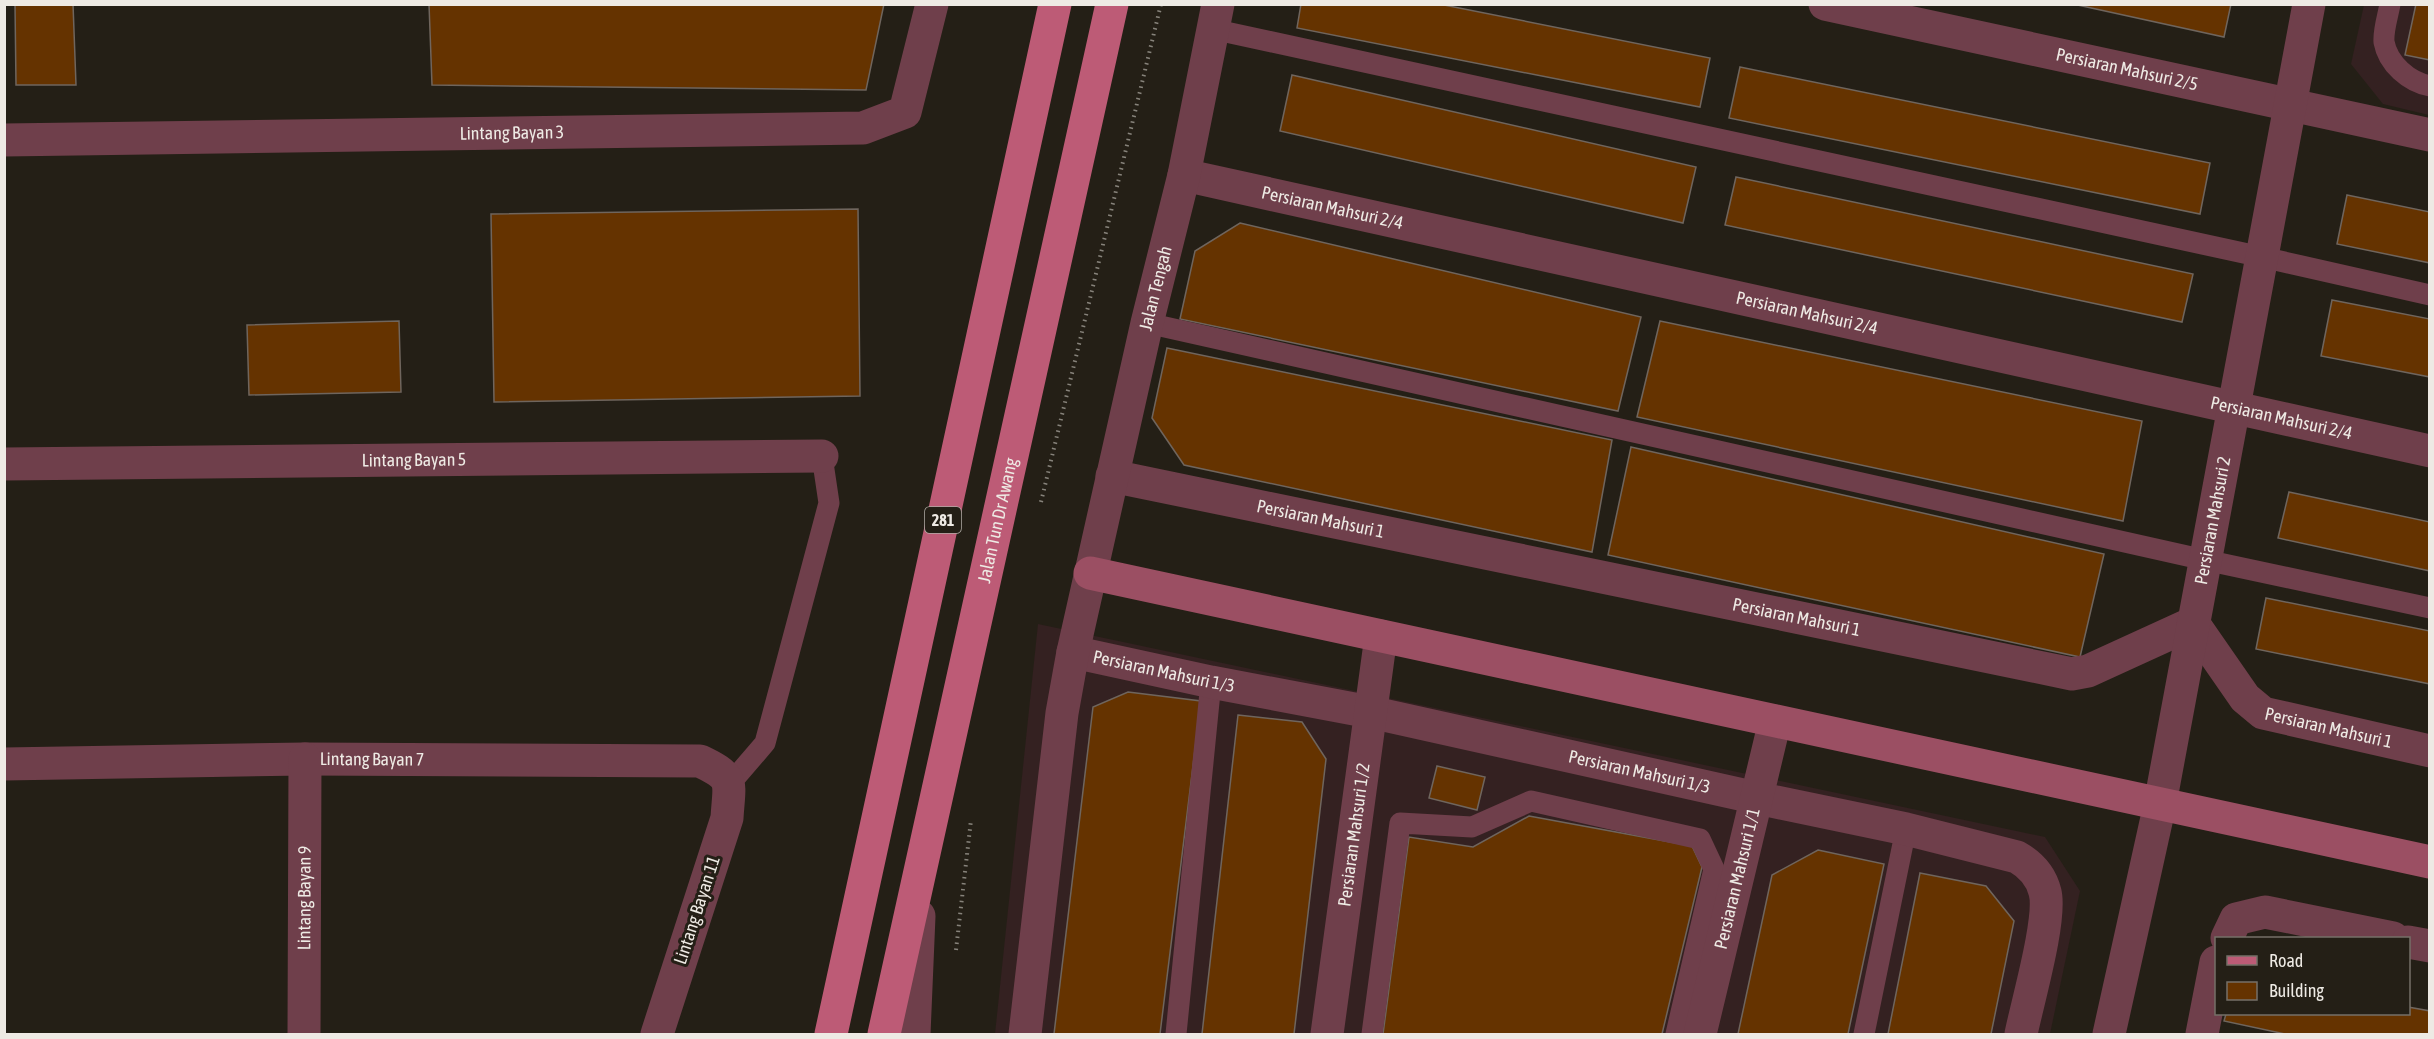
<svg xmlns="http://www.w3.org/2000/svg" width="2434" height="1039" viewBox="0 0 2434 1039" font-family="'Asap Condensed',sans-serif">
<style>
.commercial{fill:#342121}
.building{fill:#653300;stroke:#6f655d;stroke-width:1.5}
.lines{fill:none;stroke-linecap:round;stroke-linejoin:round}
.path{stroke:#87837b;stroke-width:4;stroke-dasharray:1.5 4.5;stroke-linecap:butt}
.lane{stroke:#6f3f4b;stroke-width:21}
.street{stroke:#6f3f4b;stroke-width:33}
.secondary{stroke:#9b4f63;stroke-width:33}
.primary{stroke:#bd5b76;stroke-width:33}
.labels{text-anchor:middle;stroke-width:6;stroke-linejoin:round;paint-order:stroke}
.shield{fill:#241f16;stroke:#b1ada6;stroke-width:1.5}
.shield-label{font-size:16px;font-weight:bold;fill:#eeeae4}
.street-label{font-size:18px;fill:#eeeae4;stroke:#241f16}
</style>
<rect width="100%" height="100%" fill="#241f16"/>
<g class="commercial">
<polygon points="2364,5 2429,5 2429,115 2383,104 2351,64"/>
<polygon points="1038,624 2045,837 2080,891 2050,1034 995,1034"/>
</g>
<g class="building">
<polygon points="15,4 73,4 76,85 16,85"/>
<polygon points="429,4 884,4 866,90 432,85"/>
<polygon points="1301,4 1439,4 1710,58 1700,107 1297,28"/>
<polygon points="2073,4 2231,4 2224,37"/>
<polygon points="2416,4 2430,4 2430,60 2405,55"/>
<polygon points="1740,67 2210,163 2200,214 1729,118"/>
<polygon points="1292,75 1696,167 1683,223 1280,131"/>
<polygon points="1736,177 2193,274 2182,322 1725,225"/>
<polygon points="2347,195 2430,212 2430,263 2337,244"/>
<polygon points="858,209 860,396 494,402 491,214"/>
<polygon points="1240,223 1641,317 1618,411 1180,319 1195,251"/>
<polygon points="2332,300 2430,319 2430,377 2321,356"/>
<polygon points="399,321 401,392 249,395 247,325"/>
<polygon points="1660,321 2142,421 2123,521 1637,417"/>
<polygon points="1167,348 1612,440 1592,552 1184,465 1152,418"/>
<polygon points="1631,447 2104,554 2080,657 1608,555"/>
<polygon points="2289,492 2430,522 2430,571 2278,538"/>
<polygon points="2266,598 2430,631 2430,684 2256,649"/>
<polygon points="1128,692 1201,701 1160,1034 1054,1034 1093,707"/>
<polygon points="1238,715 1302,722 1326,759 1294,1034 1202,1034"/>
<polygon points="1437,766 1485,777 1477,810 1429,798"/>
<polygon points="1529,816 1692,846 1702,867 1662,1034 1383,1034 1409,837 1473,847"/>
<polygon points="1818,850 1884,864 1848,1034 1738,1034 1772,875"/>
<polygon points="1920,873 1986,886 2014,921 1991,1034 1888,1034"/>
<polygon points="2408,1007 2430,1011 2430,1034 2285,1034 2224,1021 2226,1014 2408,1014"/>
</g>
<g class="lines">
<g class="path">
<polyline points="1041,502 1161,4"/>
<polyline points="956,950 971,820"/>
</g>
<g class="lane">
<path d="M 2390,4 C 2388,16 2383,30 2384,42 C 2388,64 2409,82 2430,86"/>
<polyline points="1212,29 2262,257 2430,295"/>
<polyline points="1147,323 2205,560 2430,608"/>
<polyline points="729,785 765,743 829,503 822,456"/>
<polyline points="1176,1034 1211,682"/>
<polyline points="1372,1034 1400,823 1472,827 1531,801 1700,839 1714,869 1676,1034"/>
<polyline points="1864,1034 1906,829"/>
</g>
<g class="street">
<path id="s1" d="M 1825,4 L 2430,135"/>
<path id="s2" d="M 4,140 L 863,128 L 905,112 L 932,4"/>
<path id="s3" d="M 1184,175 L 2430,451"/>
<path id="s4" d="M 4,464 L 822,456"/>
<path id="s5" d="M 1112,476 L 2072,674 L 2088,671 L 2193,623"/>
<path id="s6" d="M 2193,623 L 2245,698 L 2263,713 L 2430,751"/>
<path id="s7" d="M 1073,652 L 1211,682 L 1370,712 L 1757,798 L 1906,829 L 2017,857 C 2031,865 2041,876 2045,892 C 2052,918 2027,1004 2021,1034"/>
<path id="s8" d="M 4,764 L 305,759 L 700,761 C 736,778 729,782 727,818 L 657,1034"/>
<polyline points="2227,938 2236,919 2265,912 2393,938"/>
<polyline points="2408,942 2430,946"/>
<path id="s9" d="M 304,1034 L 305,759"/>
<polyline points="914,1034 919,916"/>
<path id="s10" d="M 1025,1034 L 1062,713 L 1073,652 L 1147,323 L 1184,175 L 1218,4"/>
<path id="s11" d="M 1327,1034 L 1381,636"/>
<path id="s12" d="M 1700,1034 L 1775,721"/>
<path id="s13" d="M 2109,1034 L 2160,804 L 2309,4"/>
<polyline points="2202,1034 2216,962"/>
</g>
<polyline class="secondary" points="1090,573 2430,862"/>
<g class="primary">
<polyline points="831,1034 1055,4"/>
<path id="s14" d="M 884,1034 L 1112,4"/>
</g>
</g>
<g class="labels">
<rect class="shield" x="925" y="507" width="36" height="26" rx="4.5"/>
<g class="shield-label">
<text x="943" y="526">281</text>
</g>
<g class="street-label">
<text dy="6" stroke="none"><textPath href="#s1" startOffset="309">Persiaran Mahsuri 2/5</textPath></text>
<text dy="6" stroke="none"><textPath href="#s2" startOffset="508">Lintang Bayan 3</textPath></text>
<text dy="6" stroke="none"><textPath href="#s3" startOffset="152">Persiaran Mahsuri 2/4</textPath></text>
<text dy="6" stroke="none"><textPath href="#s10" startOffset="758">Jalan Tengah</textPath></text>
<text dy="6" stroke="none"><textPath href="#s3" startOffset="638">Persiaran Mahsuri 2/4</textPath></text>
<text dy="6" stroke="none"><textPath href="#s3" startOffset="1124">Persiaran Mahsuri 2/4</textPath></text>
<text dy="6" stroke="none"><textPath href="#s4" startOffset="410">Lintang Bayan 5</textPath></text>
<text dy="6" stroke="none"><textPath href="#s14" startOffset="526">Jalan Tun Dr Awang</textPath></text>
<text dy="6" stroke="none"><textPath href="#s5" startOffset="213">Persiaran Mahsuri 1</textPath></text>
<text dy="6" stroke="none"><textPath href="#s13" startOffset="524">Persiaran Mahsuri 2</textPath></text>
<text dy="6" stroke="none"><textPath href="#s5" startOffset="699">Persiaran Mahsuri 1</textPath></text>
<text dy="6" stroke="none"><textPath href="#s7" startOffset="93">Persiaran Mahsuri 1/3</textPath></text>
<text dy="6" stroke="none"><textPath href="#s6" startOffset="182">Persiaran Mahsuri 1</textPath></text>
<text dy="6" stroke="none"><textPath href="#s8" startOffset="368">Lintang Bayan 7</textPath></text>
<text dy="6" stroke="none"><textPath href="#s7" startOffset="579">Persiaran Mahsuri 1/3</textPath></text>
<text dy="6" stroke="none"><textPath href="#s11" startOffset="201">Persiaran Mahsuri 1/2</textPath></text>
<text dy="6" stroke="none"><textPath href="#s12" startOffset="160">Persiaran Mahsuri 1/1</textPath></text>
<text dy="6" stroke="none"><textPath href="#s9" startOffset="136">Lintang Bayan 9</textPath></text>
<text transform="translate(697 910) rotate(-72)" y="6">Lintang Bayan 11</text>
</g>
</g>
<rect width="2434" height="1039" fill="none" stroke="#eeeae4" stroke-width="12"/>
<rect x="2215" y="937" width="195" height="78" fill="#241f16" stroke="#757068" stroke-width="1.5"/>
<rect x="2227" y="956" width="30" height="9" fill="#bd5b76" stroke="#757068" stroke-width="1.5"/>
<text x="2269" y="967" font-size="18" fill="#eeeae4">Road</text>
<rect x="2227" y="982" width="30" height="18" fill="#653300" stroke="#757068" stroke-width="1.5"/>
<text x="2269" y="997" font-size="18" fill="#eeeae4">Building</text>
</svg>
